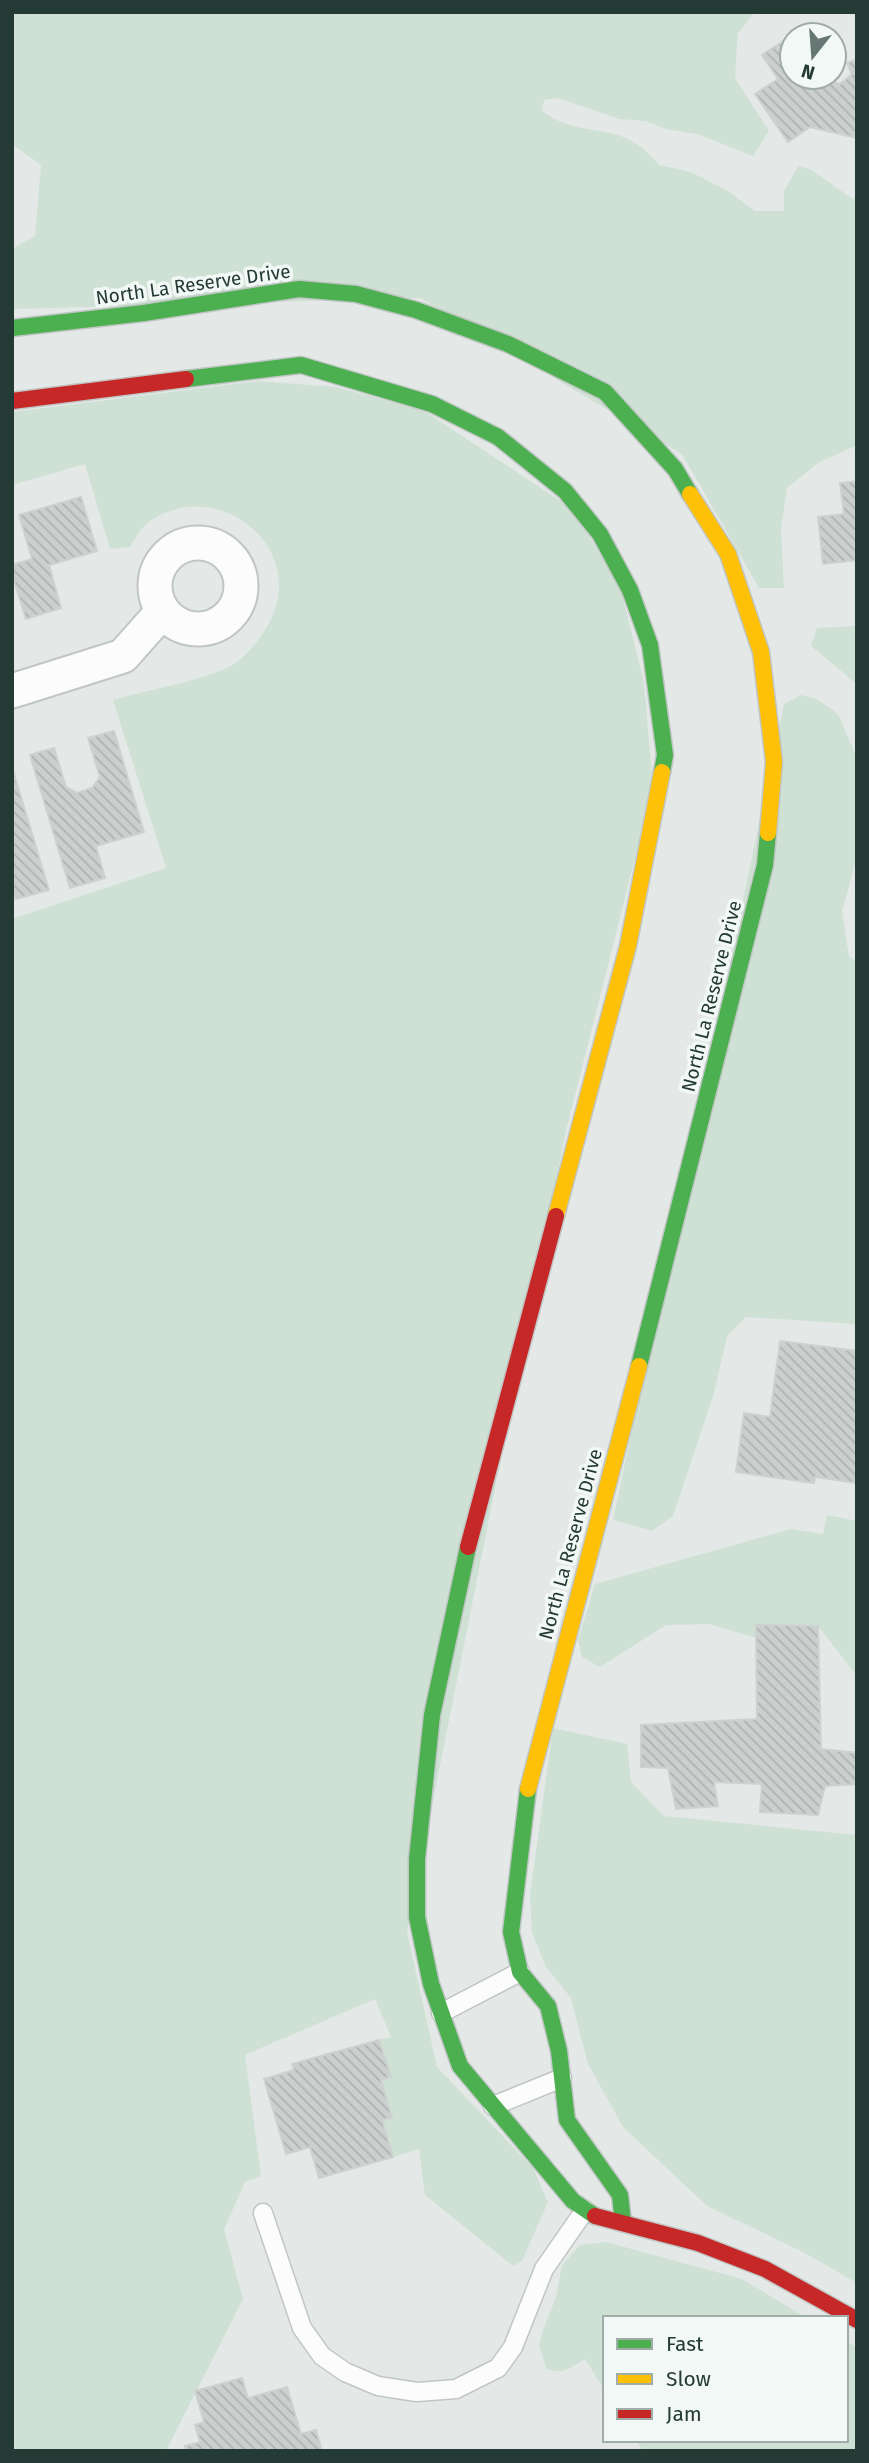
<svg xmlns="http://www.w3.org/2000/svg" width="869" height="2463" viewBox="0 0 869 2463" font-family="'Fira Sans',sans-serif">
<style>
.grass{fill:#cfe1d4}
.building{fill:url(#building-back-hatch);stroke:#cdd2d0;stroke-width:2}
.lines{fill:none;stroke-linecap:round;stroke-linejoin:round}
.lane-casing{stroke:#c1c6c4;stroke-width:21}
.street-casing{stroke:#c1c6c4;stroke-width:37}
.fast-casing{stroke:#c0c6c4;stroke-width:19}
.slow-casing{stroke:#c0c6c4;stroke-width:19}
.jam-casing{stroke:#c0c6c4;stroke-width:19}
.lane{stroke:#fbfcfb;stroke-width:18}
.street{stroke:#fbfcfb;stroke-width:33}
.fast{stroke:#4caf50;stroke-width:16}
.slow{stroke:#ffc107;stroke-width:16}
.jam{stroke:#c62828;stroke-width:16}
.labels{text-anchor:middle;stroke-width:7;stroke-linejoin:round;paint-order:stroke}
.street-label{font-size:19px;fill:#243a34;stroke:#f2f8f5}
</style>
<defs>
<pattern id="building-back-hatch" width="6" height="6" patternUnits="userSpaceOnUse" patternTransform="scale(1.75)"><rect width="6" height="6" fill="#cbd0ce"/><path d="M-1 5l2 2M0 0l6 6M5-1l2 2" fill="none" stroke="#aeb3b2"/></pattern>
</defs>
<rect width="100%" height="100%" fill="#e4e9e7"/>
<g class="grass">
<path d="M 12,12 L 755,12 L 738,33 L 735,78 L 769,131 L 753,156 L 697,134 L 665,129 L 646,121 L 619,119 L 558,98 L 544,100 L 542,111 C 585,143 619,115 659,165 L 691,172 L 728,191 L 755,211 L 784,211 L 784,191 L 798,166 L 812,170 L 851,198 L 857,199 L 857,445 L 818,463 L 787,488 L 781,529 L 784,588 L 759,588 L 682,454 L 420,298 L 12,309 L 12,249 L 35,236 L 41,165 L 12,144 Z"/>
<path d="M 258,381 L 336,387 L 423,410 L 574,510 L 621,590 L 644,683 L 653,787 L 566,1131 L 407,1932 L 437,2067 L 533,2168 L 548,2202 L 522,2261 L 513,2266 L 425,2195 L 419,2149 L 393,2157 L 382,2120 L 392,2117 L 381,2080 L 390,2077 L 379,2040 L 391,2037 L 375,1999 L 245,2055 L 261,2176 L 245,2182 L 224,2229 L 243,2299 L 166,2451 L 12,2451 L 12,919 L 166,868 L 113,700 C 147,690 196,682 227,668 C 242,661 256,644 265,630 C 315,553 220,472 149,522 C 141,527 135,539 130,547 L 110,549 L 85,464 L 12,485 L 12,412 Z"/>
<polygon points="857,626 857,684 811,646 817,628"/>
<polygon points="801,695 817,699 838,714 857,758 857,857 842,911 849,957 857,962 857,1324 746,1317 727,1336 714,1393 673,1516 652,1531 613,1520 784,704"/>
<polygon points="827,1515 857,1521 857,1676 818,1626 756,1625 756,1638 709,1624 666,1625 600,1667 582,1657 578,1640 595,1584 791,1529 823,1534"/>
<polygon points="553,1728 627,1744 631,1782 664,1816 857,1835 857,2283 803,2252 707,2206 623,2127 588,2064 571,1998 546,1967 532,1933 530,1895"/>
<path d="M 606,2242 L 742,2279 L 807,2318 L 605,2318 L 605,2391 L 585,2359 C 571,2368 561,2376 546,2368 L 539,2345 L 543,2330 L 556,2297 L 562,2265 L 580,2245 Z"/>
<polygon points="846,2341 857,2347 857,2451 643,2451 636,2440 846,2440"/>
</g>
<g class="building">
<polygon points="788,38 792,43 792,77 816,77 840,84 852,74 847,63 857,59 857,138 810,127 788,142 755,94 778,79 762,55"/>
<polygon points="857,481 857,560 823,564 818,517 844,514 840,483"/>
<polygon points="81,497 97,551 49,565 61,608 26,619 12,574 12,565 32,559 19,515"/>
<polygon points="114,731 144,832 96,846 105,878 70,888 30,755 54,748 66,787 77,793 92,788 100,777 88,738"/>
<polygon points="12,767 49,890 16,899 12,888"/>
<polygon points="780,1341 857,1351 857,1483 815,1477 814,1483 736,1472 744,1413 770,1417"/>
<polygon points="756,1625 818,1626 821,1749 857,1753 857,1784 825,1786 818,1815 760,1812 762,1784 714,1782 718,1806 676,1809 668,1768 641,1767 641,1725 757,1719"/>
<polygon points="379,2040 391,2077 381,2080 392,2118 382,2120 393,2157 319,2178 310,2147 286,2154 264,2079 294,2070 292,2064"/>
<polygon points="242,2378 248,2398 287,2387 301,2434 316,2430 322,2451 186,2451 185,2446 200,2442 195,2425 204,2422 195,2391"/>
</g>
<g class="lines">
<g class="lane-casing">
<g id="lane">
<polyline points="441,2013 520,1972"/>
<polyline points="493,2106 562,2078"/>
<polyline points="263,2213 302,2328 322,2356 345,2372 378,2386 417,2392 456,2389 498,2368 513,2347 544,2269 585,2210"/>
</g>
</g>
<g class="street-casing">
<g id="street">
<circle cx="198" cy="586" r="43"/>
<polyline points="12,691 123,656 162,612"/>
</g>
</g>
<g class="fast-casing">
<g id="fast">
<polyline points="12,328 144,313 299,289 356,294 416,310 508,344 605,392 675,469 690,494"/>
<polyline points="186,379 301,365 432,404 498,437 565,491 600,534 630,590 650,645 665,755 662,772"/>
<polyline points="639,1366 765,865 768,833"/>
<polyline points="468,1547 432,1715 417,1859 417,1917 431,1984 460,2066 573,2201 595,2216"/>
<polyline points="528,1789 511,1932 520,1972 548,2006 559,2051 567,2120 620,2195 623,2222"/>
</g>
</g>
<g class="slow-casing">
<g id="slow">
<polyline points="690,494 728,554 761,652 774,762 768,833"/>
<polyline points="556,1216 628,946 662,772"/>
<polyline points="528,1789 639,1366"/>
</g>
</g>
<g class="jam-casing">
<g id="jam">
<polyline points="12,401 186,379"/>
<polyline points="468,1547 556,1216"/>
<polyline points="595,2216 698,2243 765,2269 857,2320"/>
</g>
</g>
<use href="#lane" class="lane"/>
<use href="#street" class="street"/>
<use href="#fast" class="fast"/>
<use href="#slow" class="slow"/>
<use href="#jam" class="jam"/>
</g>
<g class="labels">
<g class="street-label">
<text transform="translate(193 284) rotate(-8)" y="7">North La Reserve Drive</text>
<text transform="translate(711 996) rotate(-76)" y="7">North La Reserve Drive</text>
<text transform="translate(570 1544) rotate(-75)" y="7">North La Reserve Drive</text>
</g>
</g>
<rect width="869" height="2463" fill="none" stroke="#243a34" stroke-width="28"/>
<rect x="603" y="2316" width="245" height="126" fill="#f2f8f5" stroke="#a0aca8" stroke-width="2"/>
<rect x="617" y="2339" width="35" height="10" fill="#4caf50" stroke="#a0aca8" stroke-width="2"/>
<text x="666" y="2351" font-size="21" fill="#243a34">Fast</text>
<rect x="617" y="2374" width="35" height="10" fill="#ffc107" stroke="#a0aca8" stroke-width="2"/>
<text x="666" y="2386" font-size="21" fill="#243a34">Slow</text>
<rect x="617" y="2409" width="35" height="10" fill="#c62828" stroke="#a0aca8" stroke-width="2"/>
<text x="666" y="2421" font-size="21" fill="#243a34">Jam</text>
<g transform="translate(813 56) rotate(197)"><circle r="33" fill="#f2f8f5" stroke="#a0aca8" stroke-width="2"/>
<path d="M0-5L12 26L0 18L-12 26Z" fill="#677773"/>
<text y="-10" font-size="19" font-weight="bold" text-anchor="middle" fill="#243a34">N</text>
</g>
</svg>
